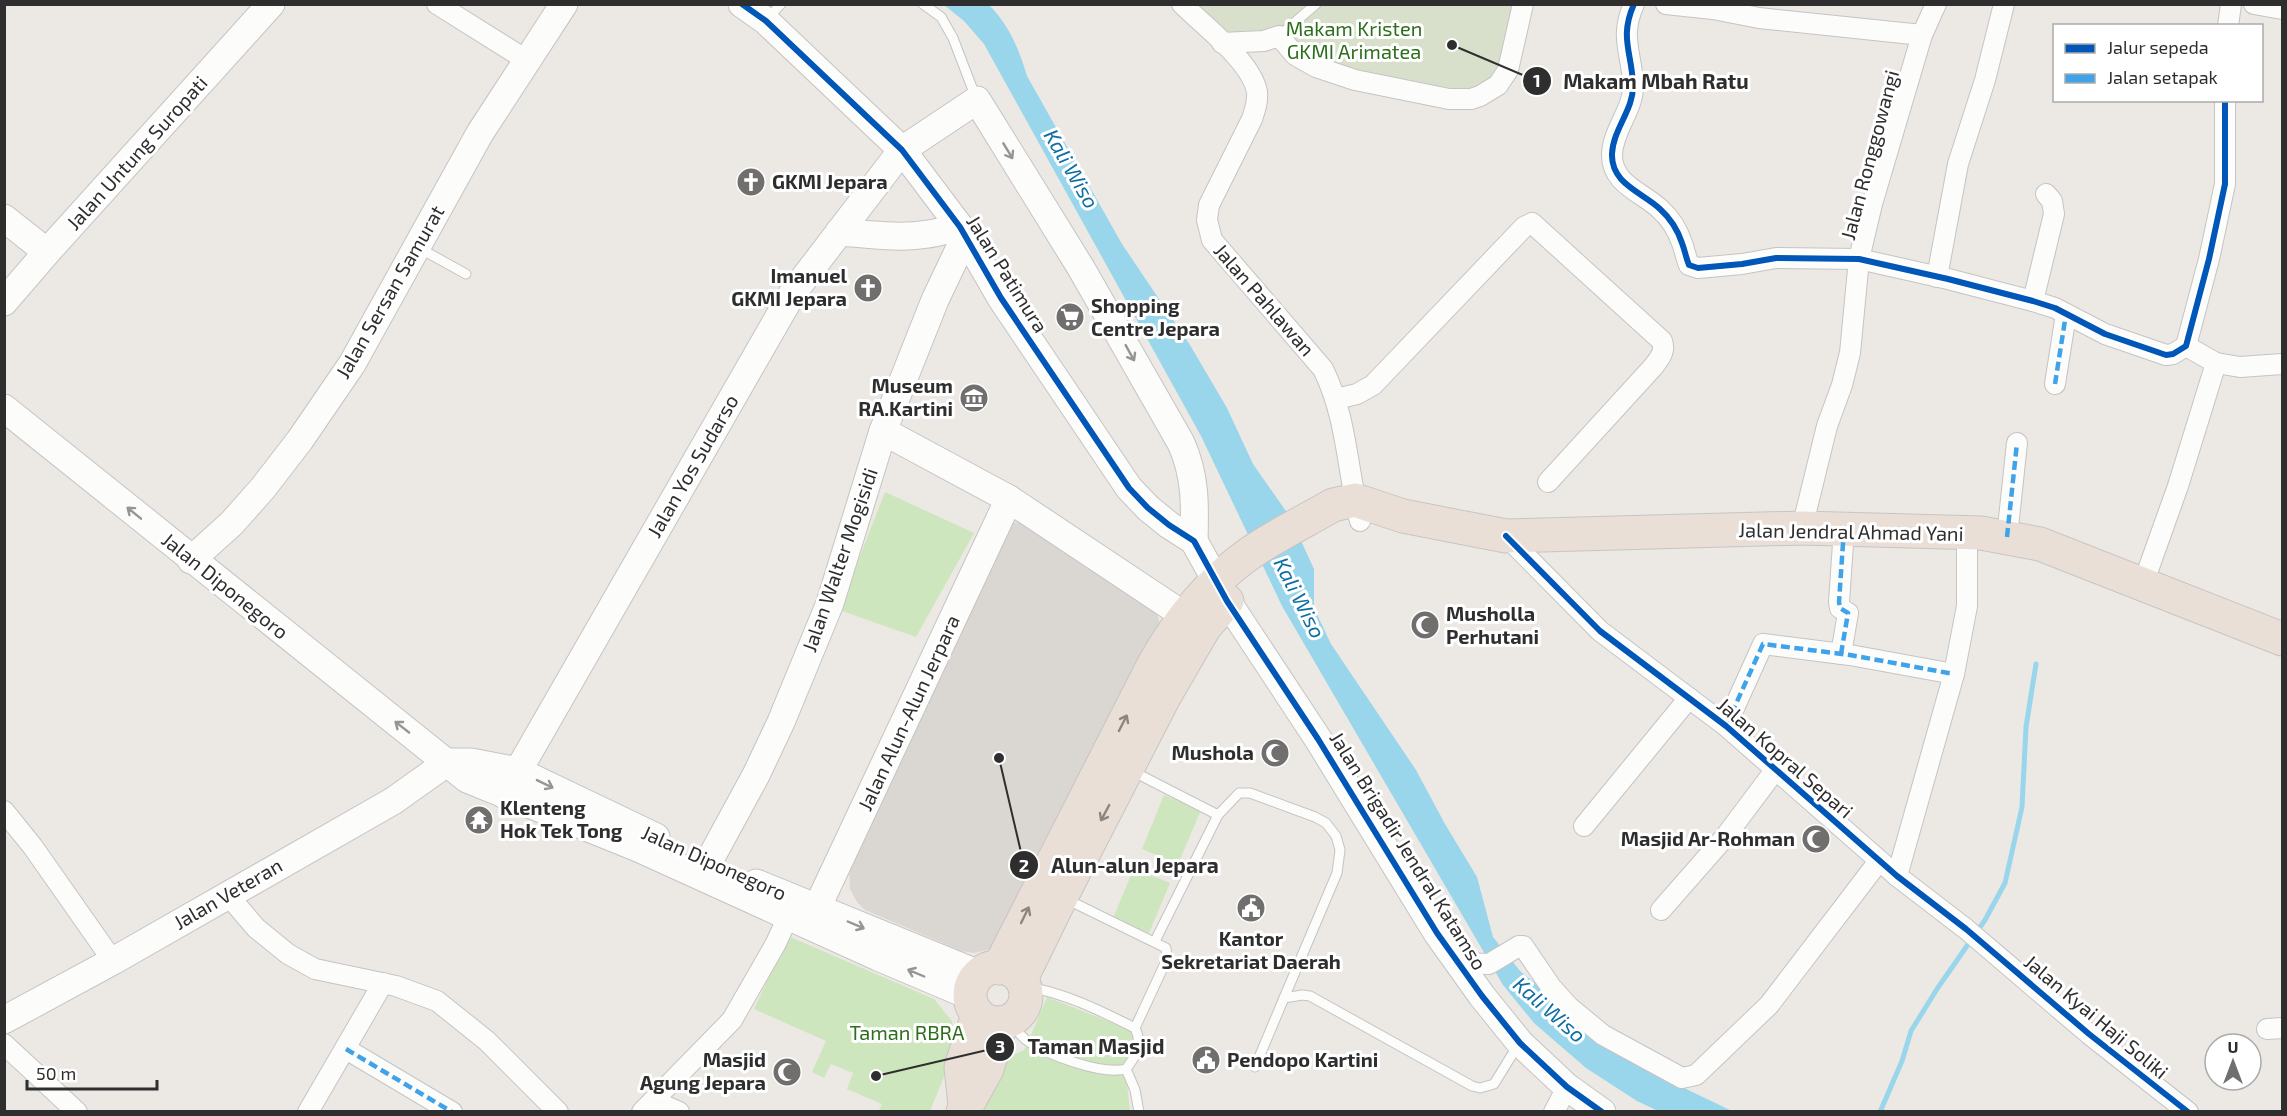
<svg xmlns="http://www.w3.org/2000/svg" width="2287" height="1116" viewBox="0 0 2287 1116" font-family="'Exo 2',sans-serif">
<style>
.green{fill:#cee6be}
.cemetery{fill:#d8e0cc}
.plaza{fill:#dad6d2}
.water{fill:#99d6ec}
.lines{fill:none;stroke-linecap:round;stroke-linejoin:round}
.stream{stroke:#99d6ec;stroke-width:5}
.lane-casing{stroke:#c5c4c5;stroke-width:11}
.street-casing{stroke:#c5c4c5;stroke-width:22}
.secondary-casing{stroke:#c5c4c5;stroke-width:29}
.highway-casing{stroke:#c6c5c4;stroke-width:35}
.lane{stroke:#fcfcfb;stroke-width:9}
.street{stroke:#fcfcfb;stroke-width:20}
.secondary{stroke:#fcfcfb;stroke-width:27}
.highway{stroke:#eadfd6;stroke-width:33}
.quiet{stroke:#3ea3eb;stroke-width:4.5;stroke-dasharray:9 4.5;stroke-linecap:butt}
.cycleway-casing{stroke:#fff;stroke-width:10}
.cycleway{stroke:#0057b8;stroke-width:6}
.oneway{stroke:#959594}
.oneway2{stroke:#8c8682}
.labels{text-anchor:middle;stroke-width:6;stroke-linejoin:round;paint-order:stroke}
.park-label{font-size:20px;fill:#2c6e1b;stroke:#fff}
.street-label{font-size:20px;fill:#2e2e2e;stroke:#fff}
.poi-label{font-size:20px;font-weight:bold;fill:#2e2e2e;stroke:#fff;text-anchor:start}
.water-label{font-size:21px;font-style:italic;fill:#0d6fa3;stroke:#fff}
.leader{fill:none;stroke:#2e2e2e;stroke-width:2}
.callout-dot{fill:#2e2e2e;stroke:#fff;stroke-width:2}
.mark-label{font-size:18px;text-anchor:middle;font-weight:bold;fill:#fff}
.callout-label{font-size:21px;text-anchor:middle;font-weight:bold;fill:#2e2e2e;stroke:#fff;stroke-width:6;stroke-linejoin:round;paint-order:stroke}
</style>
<rect width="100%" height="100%" fill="#ece8e4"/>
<g class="green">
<polygon points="885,492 974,533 916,637 839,610"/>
<polygon points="1164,795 1201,810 1178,864 1142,849"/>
<polygon points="1134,868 1170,883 1149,933 1113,918"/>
<polygon points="788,936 934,999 952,1021 955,1050 930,1111 882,1111 879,1110 882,1104 847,1089 853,1073 831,1064 824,1078 812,1072 826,1041 754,1009"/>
<polygon points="1047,997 1133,1031 1134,1049 1126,1074 1130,1111 982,1112 1001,1059 1023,1051 1026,1047"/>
</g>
<polygon class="cemetery" points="1191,5 1522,5 1506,69 1480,95 1317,65 1277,34 1223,39"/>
<polygon class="plaza" points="1024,521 1156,608 1162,634 999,947 974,953 962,951 865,910 857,902 850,889 849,867 1002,531 1013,523"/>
<path class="water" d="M 944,5 L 989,5 C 1009,25 1019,49 1027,76 L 1122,244 L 1190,345 L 1227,408 L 1253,464 L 1290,517 L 1314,569 L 1314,608 L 1331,644 L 1416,770 L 1445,824 L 1477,877 L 1493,937 L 1521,972 L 1549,994 L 1682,1087 L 1732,1111 L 1658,1111 L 1637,1101 L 1586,1068 L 1534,1023 L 1503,985 L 1282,606 L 1201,436 L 984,44 L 964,21 Z"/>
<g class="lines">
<polyline class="stream" points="1880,1112 1902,1061 1911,1031 1937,989 1985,920 2005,883 2022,807 2026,727 2036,664"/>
<g class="lane-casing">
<g id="lane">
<polyline points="923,4 941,17 953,38 976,98"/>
<polyline points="768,18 781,4"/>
<polyline points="1279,36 1316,4"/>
<polyline points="419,248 466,274"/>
<polyline points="1132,771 1218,815 1239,793 1250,793 1315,817 1326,823 1336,836 1340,850 1337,873 1284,998"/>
<polyline points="1066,899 1166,948 1167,959 1135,1028"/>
<polyline points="1155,941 1218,815"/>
<path d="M 1010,1022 C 1016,1030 1021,1037 1029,1042 C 1050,1056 1102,1075 1126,1069 C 1136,1056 1143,1044 1135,1028 C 1099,1010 1065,993 1024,986"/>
<polyline points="1255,1067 1284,998 1302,995 1310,996 1472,1086 1480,1088 1494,1084 1518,1045"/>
<polyline points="1126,1069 1135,1090 1139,1112"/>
</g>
</g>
<g class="street-casing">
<g id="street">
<polyline points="437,4 528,61"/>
<path d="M 1182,4 C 1204,26 1252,62 1257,92 C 1258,102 1255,110 1252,119 L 1209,205 L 1207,220 L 1212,240 L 1323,369 C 1347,417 1347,470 1360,521"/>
<path d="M 1634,4 C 1619,38 1632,52 1633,85 C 1634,109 1613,129 1612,154 C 1611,184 1642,192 1660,209 C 1670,218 1678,231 1682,243 C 1685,251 1686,258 1689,265 L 1698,268 L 1742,264 L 1776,258 L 1859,259 L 1948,279 L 2033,301 L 2055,308 L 2105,334 L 2166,355 L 2173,354 L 2186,346 L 2209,259 L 2225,184 L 2225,100"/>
<polyline points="1666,4 1713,9 1759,18 1922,35"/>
<polyline points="2254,4 2282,9"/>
<polyline points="2228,26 2231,4"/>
<polyline points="1222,43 1264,41 1279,36 1295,55 1316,67 1355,80 1449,99 1471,99 1480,96 1498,85 1508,70 1523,4"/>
<polyline points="1937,277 1958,164 1985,80 2004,4"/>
<polyline points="2033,301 2054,214 2052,201 2046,194"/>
<polyline points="2186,346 2216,363 2240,367 2282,364"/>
<polyline points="2055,384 2066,314"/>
<path d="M 1336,399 L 1357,394 L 1373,385 L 1524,227 L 1532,223 L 1662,341 C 1666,352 1659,359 1653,367 L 1548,482"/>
<polyline points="1802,528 1827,426 1842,385 1850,353 1859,259 1872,204 1922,35 1936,4"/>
<polyline points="1506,536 1600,631 1726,726 1897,876 1966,929 2089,1034 2188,1112"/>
<polyline points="2007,537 2017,443"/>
<polyline points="2143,584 2178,486 2216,363"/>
<polyline points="1841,654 1848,613 1840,608 1839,602 1844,529"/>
<polyline points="1726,726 1763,644 1850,655 1954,674"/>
<polyline points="4,811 33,847 113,961"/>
<polyline points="1584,826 1689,698"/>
<polyline points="1897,876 1954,674 1967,606 1967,534"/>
<polyline points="227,894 256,928 288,954 315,969 396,986 437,1001 487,1041 558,1112"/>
<polyline points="1661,910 1725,837 1776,769"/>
<polyline points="1458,963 1489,964 1519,946 1523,946 1551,987 1569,1007 1603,1035 1682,1078 1696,1075 1769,1005 1879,861"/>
<polyline points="2267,1029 2282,1028"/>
<polyline points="4,1044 77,1112"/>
<polyline points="346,1049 452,1112"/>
<polyline points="653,1101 679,1112"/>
<polyline points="308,1112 383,983"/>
<polyline points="642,1112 732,1020 775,945 788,917"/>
<polyline points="1554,1112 1567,1087"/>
</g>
</g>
<g class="secondary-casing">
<g id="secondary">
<polyline points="742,4 766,21 902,150 960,227 1001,298 1129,488 1148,508 1169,525 1194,541 1227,601 1318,739 1437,933 1482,996 1520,1043 1567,1087 1602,1112"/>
<polyline points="4,218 47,252"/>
<path d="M 839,232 C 868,234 898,239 928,234 C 938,233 949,229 960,227"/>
<polyline points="4,302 47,252 271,4"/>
<polyline points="4,408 467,779 638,848 878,957 970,996"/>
<polyline points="883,431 1009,499 1185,616 1199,629"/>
<polyline points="191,560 232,523 263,488 300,440 352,364 480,133 564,4"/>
<polyline points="448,762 471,762 518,771 656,837"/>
<path d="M 506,796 L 518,771 L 792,294 L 902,150 L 977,100 L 1081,268 L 1181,443 C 1196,476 1195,506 1194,541"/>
<polyline points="701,876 756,775 781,722 830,603 883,431 935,300 965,237"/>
<polyline points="756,883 979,974"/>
<polyline points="809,925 1009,499"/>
<polyline points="4,1020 113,961 393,801 448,762"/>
</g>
</g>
<g class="highway-casing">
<g id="highway">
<circle cx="998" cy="995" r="28"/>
<path d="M 999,968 L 1154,664 C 1177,623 1208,584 1246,556 C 1272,537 1304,522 1333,505 L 1355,500 L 1403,516 L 1506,536 L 1802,528 L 1981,533 L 2040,544 L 2282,639"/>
<polyline points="1021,979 1061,897 1164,697 1204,628 1227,601"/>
<polyline points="965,1105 961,1067 978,1015"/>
<polyline points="963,1112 987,1069 1001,1023"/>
</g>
</g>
<use href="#lane" class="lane"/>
<use href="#street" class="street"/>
<use href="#secondary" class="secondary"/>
<use href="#highway" class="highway"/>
<g class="quiet">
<polyline points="2055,384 2066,314"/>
<polyline points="2007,537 2017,443"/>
<polyline points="1841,654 1848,613 1840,608 1839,602 1844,529"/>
<polyline points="1726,726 1763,644 1850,655 1954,674"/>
<polyline points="346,1049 452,1112"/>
</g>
<g class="cycleway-casing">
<g id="cycleway">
<polyline points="742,4 766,21 902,150 960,227 1001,298 1129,488 1148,508 1169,525 1194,541 1227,601 1318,739 1437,933 1482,996 1520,1043 1567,1087 1602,1112"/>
<path d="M 1634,4 C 1619,38 1632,52 1633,85 C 1634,109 1613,129 1612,154 C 1611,184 1642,192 1660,209 C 1670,218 1678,231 1682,243 C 1685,251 1686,258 1689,265 L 1698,268 L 1742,264 L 1776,258 L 1859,259 L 1948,279 L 2033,301 L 2055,308 L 2105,334 L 2166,355 L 2173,354 L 2186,346 L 2209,259 L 2225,184 L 2225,100"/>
<polyline points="1506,536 1600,631 1726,726 1897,876 1966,929 2089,1034 2188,1112"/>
</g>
</g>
<use href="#cycleway" class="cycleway"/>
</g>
<defs><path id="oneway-shaft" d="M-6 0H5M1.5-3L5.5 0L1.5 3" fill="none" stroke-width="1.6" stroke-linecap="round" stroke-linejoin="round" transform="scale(1.5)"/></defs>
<g class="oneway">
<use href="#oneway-shaft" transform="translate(1008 151) rotate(59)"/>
<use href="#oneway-shaft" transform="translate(1130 353) rotate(61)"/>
<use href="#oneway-shaft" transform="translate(134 513) rotate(-141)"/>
<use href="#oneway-shaft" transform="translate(402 727) rotate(-142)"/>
<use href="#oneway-shaft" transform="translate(545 784) rotate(26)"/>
<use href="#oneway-shaft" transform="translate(856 925) rotate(23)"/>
<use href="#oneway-shaft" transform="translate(916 973) rotate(-157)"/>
</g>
<g class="oneway2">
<use href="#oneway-shaft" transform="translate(1123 723) rotate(-63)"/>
<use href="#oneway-shaft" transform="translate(1105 813) rotate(118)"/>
<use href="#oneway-shaft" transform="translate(1025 915) rotate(-64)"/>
</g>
<defs>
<g id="church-disc" transform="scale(1.5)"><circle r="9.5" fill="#706f6e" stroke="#fff"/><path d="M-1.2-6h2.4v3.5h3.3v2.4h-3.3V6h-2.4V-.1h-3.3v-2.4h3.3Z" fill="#fff"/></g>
<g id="supermarket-disc" transform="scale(1.5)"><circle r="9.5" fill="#706f6e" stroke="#fff"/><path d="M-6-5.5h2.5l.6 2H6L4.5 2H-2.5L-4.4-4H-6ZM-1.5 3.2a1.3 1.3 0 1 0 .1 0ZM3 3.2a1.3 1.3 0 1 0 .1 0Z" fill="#fff"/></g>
<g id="museum-disc" transform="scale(1.5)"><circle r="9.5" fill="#706f6e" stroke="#fff"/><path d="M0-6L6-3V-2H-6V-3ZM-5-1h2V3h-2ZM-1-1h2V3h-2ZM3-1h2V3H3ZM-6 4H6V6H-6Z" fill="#fff"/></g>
<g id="mosque-disc" transform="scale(1.5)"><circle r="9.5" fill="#706f6e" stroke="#fff"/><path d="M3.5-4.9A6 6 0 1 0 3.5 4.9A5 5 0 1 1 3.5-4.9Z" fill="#fff"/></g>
<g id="temple-disc" transform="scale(1.5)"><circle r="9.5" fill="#706f6e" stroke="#fff"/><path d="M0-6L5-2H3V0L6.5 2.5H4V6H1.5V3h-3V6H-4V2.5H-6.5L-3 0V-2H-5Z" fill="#fff"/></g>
<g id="civic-disc" transform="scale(1.5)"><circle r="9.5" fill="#706f6e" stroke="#fff"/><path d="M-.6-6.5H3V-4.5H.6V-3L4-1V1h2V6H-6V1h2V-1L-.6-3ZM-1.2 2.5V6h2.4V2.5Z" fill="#fff"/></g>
</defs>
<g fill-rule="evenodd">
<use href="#church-disc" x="751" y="182"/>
<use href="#church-disc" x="868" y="288"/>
<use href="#supermarket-disc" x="1070" y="317"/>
<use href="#museum-disc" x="974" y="398"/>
<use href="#mosque-disc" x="1425" y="625"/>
<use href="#mosque-disc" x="1275" y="753"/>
<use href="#temple-disc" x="479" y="820"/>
<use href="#mosque-disc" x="1816" y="839"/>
<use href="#civic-disc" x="1251" y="908"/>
<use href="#civic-disc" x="1206" y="1060"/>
<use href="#mosque-disc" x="787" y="1072"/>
</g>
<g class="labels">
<g class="park-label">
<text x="1354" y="36">Makam Kristen<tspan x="1354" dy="23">GKMI Arimatea</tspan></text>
<text x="907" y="1040">Taman RBRA</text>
</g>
<g class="street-label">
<text transform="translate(137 153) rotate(-48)" y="7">Jalan Untung Suropati</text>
<text transform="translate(1870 155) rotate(-75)" y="7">Jalan Ronggowangi</text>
<text transform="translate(1007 274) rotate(58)" y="7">Jalan Patimura</text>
<text transform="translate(390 292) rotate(-60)" y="7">Jalan Sersan Samurat</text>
<text transform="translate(1264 300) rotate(49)" y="7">Jalan Pahlawan</text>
<text transform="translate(693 466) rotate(-60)" y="7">Jalan Yos Sudarso</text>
<text transform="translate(1851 532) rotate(1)" y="7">Jalan Jendral Ahmad Yani</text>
<text transform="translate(840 560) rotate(-71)" y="7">Jalan Walter Mogisidi</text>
<text transform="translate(225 586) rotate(39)" y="7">Jalan Diponegoro</text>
<text transform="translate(909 713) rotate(-65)" y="7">Jalan Alun-Alun Jerpara</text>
<text transform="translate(1785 758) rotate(41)" y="7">Jalan Kopral Separi</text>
<text transform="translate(1408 851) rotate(58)" y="7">Jalan Brigadir Jendral Katamso</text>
<text transform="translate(714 863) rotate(24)" y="7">Jalan Diponegoro</text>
<text transform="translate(228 894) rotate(-30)" y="7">Jalan Veteran</text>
<text transform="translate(2096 1017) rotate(40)" y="7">Jalan Kyai Haji Soliki</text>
</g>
<g class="poi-label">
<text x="772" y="189">GKMI Jepara</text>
<text x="847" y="283" text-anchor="end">Imanuel<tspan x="847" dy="23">GKMI Jepara</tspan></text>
<text x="1091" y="313">Shopping<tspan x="1091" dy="23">Centre Jepara</tspan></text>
<text x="953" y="393" text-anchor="end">Museum<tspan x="953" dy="23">RA.Kartini</tspan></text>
<text x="1446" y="621">Musholla<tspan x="1446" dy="23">Perhutani</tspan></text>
<text x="1254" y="760" text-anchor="end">Mushola</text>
<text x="500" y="815">Klenteng<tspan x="500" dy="23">Hok Tek Tong</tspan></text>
<text x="1795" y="846" text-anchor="end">Masjid Ar-Rohman</text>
<text x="1251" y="946" text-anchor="middle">Kantor<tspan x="1251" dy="23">Sekretariat Daerah</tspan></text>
<text x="766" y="1067" text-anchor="end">Masjid<tspan x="766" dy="23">Agung Jepara</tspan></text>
<text x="1227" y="1067">Pendopo Kartini</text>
</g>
<g class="water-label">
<text transform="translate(1071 169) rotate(60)" y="7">Kali Wiso</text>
<text transform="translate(1299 598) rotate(63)" y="7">Kali Wiso</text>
<text transform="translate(1549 1010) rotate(41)" y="7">Kali Wiso</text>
</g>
</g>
<path class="leader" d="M1452 45L1537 81M999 758L1024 865M876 1076L1000 1047"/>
<g class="callout-dot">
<circle cx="1452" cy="45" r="6"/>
<circle cx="999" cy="758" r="6"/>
<circle cx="876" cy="1076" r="6"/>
<circle cx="1537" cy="81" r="15"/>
<circle cx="1024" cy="865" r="15"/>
<circle cx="1000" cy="1047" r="15"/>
</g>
<g class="mark-label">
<text x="1537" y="87">1</text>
<text x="1024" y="872">2</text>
<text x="1000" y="1053">3</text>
</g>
<g class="callout-label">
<text x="1656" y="89">Makam Mbah Ratu</text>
<text x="1135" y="873">Alun-alun Jepara</text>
<text x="1096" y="1054">Taman Masjid</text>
</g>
<rect width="2287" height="1116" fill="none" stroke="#2e2e2e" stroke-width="12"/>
<rect x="2053" y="24" width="210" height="78" fill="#ffffff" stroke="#ababab" stroke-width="1.5"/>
<rect x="2065" y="44" width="30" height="9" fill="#0057b8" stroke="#ababab" stroke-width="1.5"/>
<text x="2107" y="54" font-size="18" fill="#2e2e2e">Jalur sepeda</text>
<rect x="2065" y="74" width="30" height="9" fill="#3ea3eb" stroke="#ababab" stroke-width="1.5"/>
<text x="2107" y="84" font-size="18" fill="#2e2e2e">Jalan setapak</text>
<g transform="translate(2233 1062)"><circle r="28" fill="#ffffff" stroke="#ababab" stroke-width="1.5"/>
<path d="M0-4.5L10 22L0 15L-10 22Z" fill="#706f6e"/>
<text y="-9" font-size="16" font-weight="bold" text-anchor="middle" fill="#2e2e2e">U</text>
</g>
<path d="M27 1080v9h130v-9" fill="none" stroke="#2e2e2e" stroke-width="3"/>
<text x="36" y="1080" font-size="18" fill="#2e2e2e" stroke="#ffffff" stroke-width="4.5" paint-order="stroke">50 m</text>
</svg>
